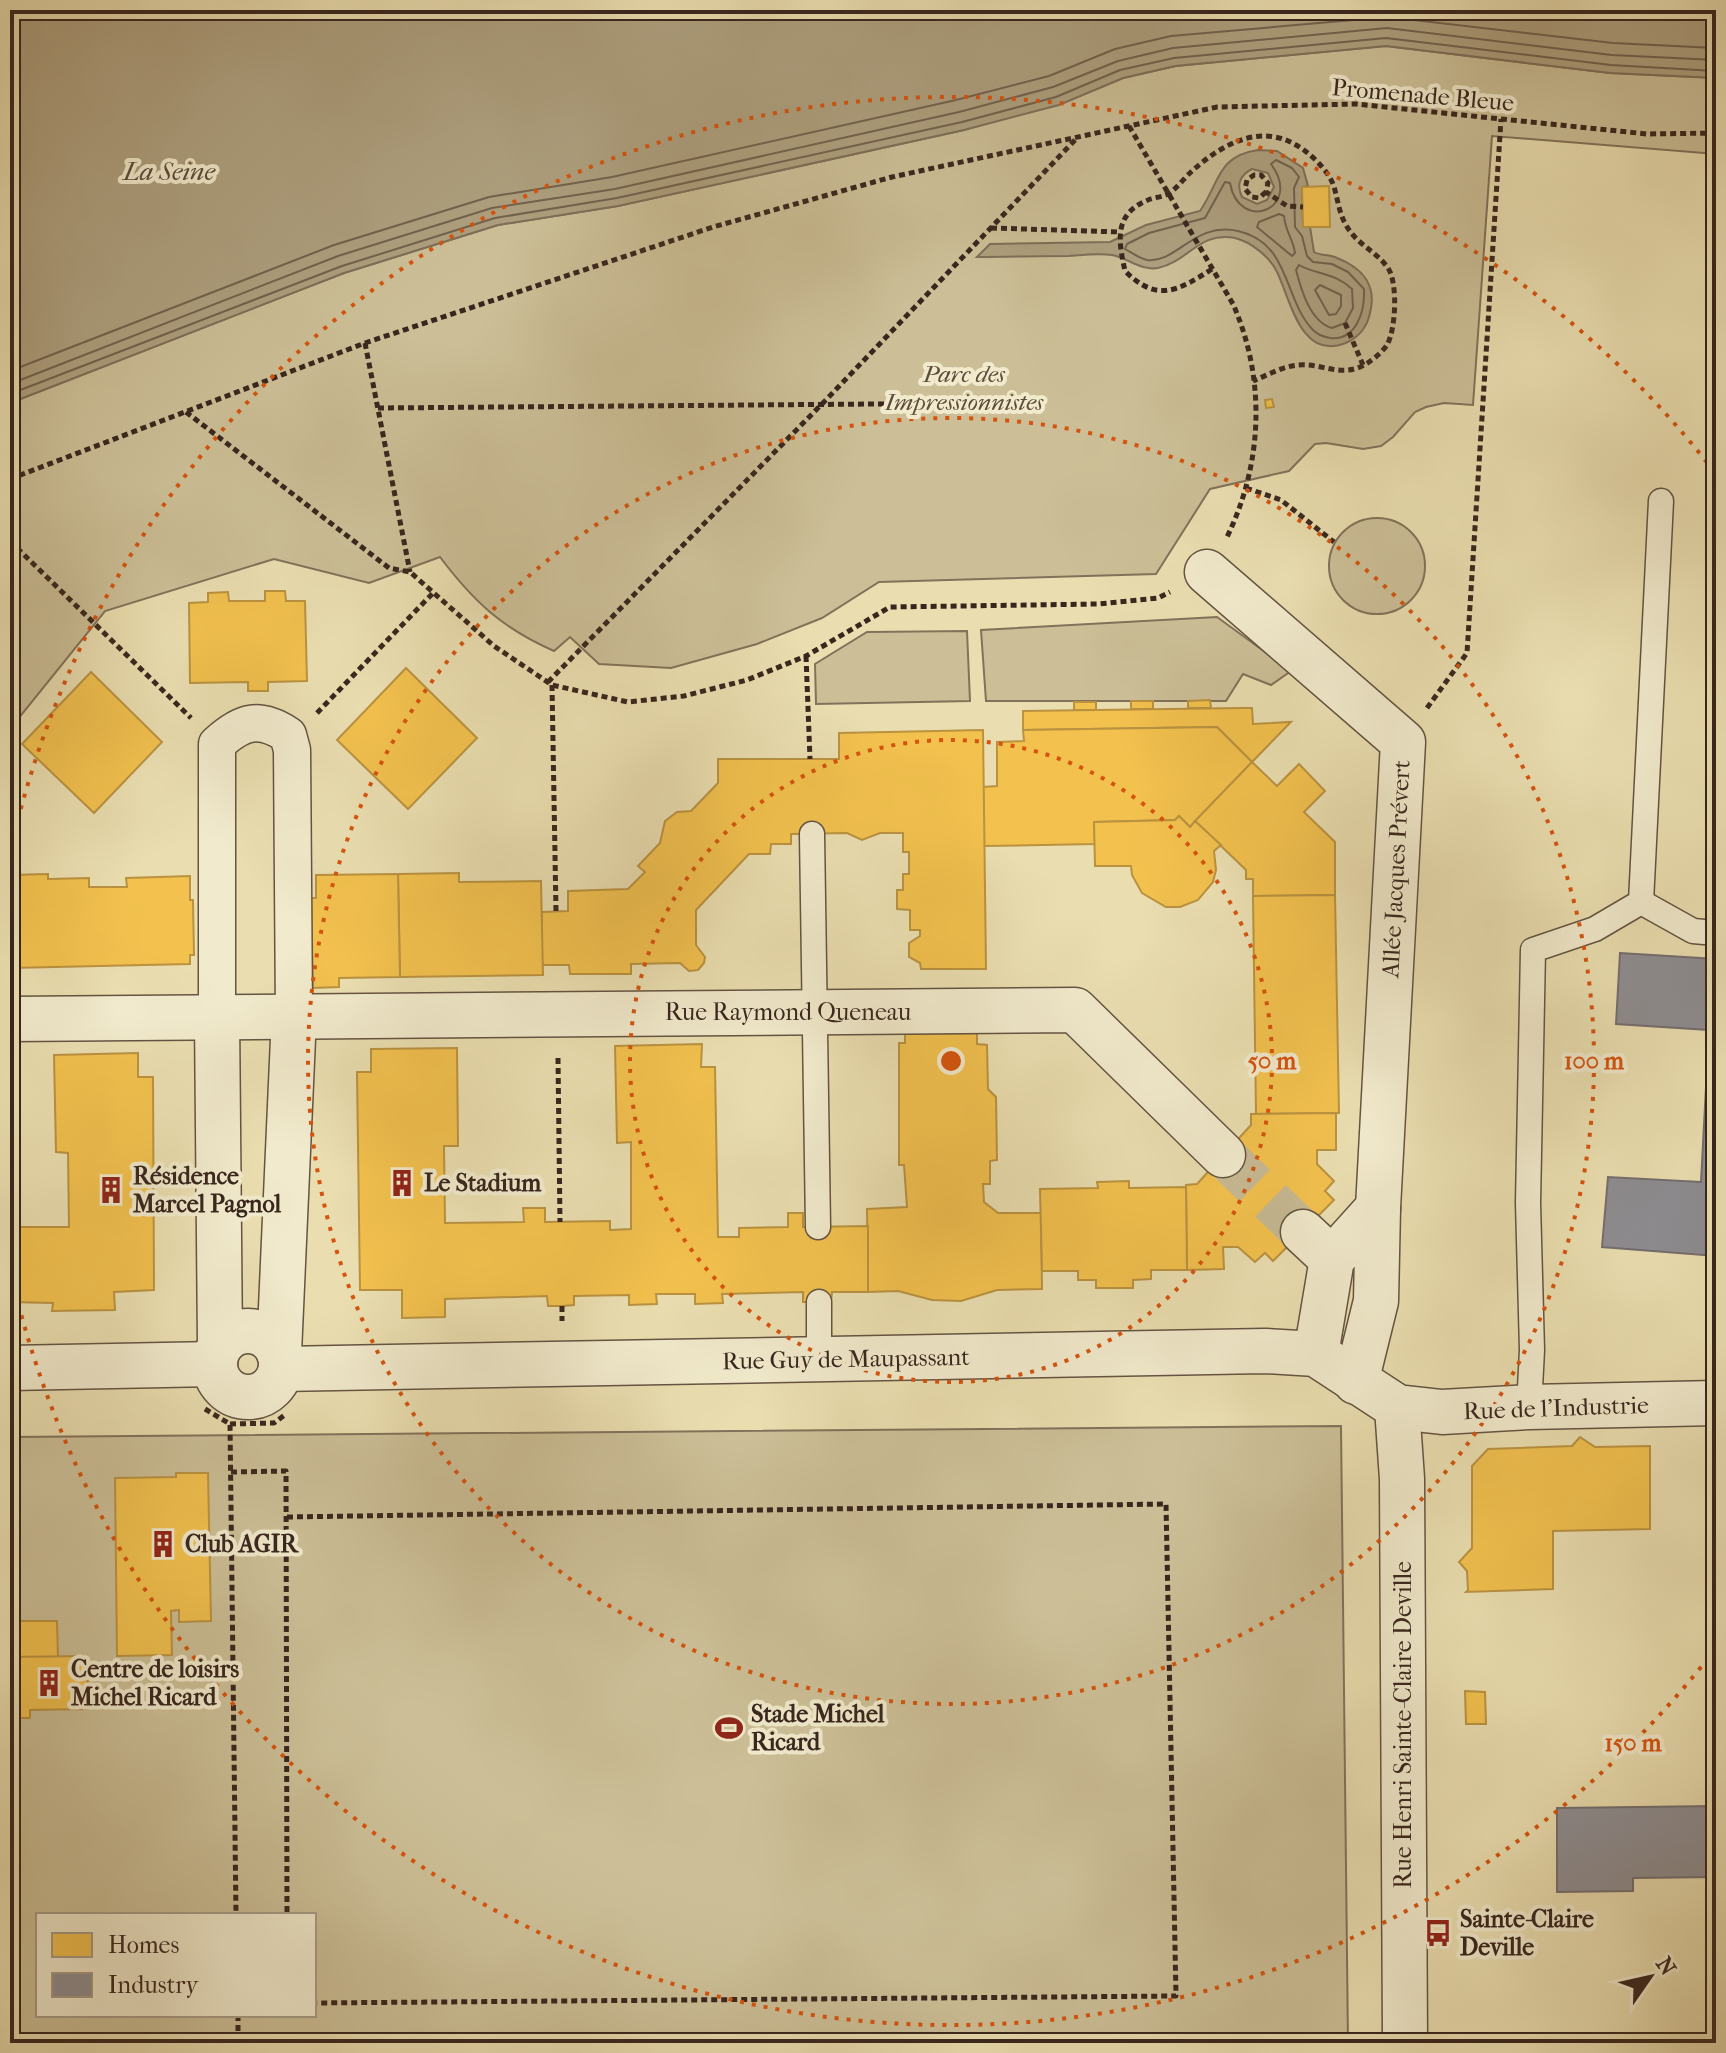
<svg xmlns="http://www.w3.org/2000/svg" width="1726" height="2053" viewBox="0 0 1726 2053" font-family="'IM FELL French Canon',serif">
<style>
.green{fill:#ccbf97;stroke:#82725a;stroke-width:2;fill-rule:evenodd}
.water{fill:#ad9f7e;stroke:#7e6f58;stroke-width:2;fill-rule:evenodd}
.homes{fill:#f2c14e;stroke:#ba9240;stroke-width:2}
.industry{fill:#8d8d92;stroke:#746e6f;stroke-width:2}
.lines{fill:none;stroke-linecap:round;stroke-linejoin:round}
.shore{stroke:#72624e;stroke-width:2}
.minor-tunnel{stroke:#c6b993;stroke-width:44;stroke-dasharray:44 22;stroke-linecap:butt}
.service-casing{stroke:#645442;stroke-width:27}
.pedestrian-casing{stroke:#645442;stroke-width:39}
.minor-casing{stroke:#645442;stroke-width:47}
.path{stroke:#38261e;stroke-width:5;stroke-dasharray:6 4;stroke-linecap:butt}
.service{stroke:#f1eacc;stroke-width:24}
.pedestrian{stroke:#f1eacc;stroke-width:36}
.minor{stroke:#f1eacc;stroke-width:44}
.ring{fill:none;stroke:#d6540e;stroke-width:4;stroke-dasharray:4 8}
.labels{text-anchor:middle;stroke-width:8;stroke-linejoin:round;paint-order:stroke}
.street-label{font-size:24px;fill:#38261e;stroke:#f1eacc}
.park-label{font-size:24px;font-style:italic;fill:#5d4c3c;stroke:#f1eacc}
.poi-label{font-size:24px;font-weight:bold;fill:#38261e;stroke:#f1eacc;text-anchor:start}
.water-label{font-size:26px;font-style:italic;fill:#5b4a3b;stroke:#f1eacc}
.centre{fill:#d6540e;stroke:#f1eacc;stroke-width:4}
.ring-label{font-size:24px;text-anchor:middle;font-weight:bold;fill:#d6540e;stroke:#f1eacc;stroke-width:8;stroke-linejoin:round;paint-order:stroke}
</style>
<rect width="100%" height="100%" fill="#eadeb0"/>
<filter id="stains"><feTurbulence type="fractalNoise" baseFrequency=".0025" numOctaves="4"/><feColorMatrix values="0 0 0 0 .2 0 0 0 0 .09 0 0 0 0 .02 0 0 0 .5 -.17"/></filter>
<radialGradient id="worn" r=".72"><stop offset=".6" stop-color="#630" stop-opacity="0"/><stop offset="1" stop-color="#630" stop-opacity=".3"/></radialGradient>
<g class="green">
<path d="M 1386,46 L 1610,73 L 1716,78 L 1716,154 L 1492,136 L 1473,405 L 1444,403 L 1426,407 L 1415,412 L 1393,437 L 1381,446 L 1363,449 L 1326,443 L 1315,444 L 1289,471 L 1210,489 L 1156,574 L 879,582 L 822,618 L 757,644 L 671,668 L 599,664 L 570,637 L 554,651 C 502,628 474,602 440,557 L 369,583 L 274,559 L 105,611 L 10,729 L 10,403 L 344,273 L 498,225 L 618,206 L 964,130 L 1099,88 L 1123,78 L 1176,66 Z"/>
<circle cx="1377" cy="566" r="48"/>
<polygon points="1217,617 1291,671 1271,685 1243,674 1226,701 986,701 981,630"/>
<polygon points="967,631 970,701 816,704 815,664 867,632"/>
<path d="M 1341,1426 L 1348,2043 L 10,2043 L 10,1437 ZM 38,1915 L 314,1915 L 314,2015 L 38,2015 Z"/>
</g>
<g class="water">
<polygon points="10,10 1716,10 1716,78 1610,73 1386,46 1175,66 1123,78 1059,105 964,130 618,206 498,225 344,273 10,403"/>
<path d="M 1258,150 L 1277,151 L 1303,168 L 1308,186 L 1302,187 L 1303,227 L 1310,227 L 1314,252 C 1321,256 1329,254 1337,258 C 1363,268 1377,286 1370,313 C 1367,328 1357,339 1343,344 C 1300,359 1290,298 1277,272 C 1270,257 1251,242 1235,238 C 1199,231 1188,262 1158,268 C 1141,271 1128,258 1112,255 C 1098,253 1082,255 1069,256 C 1038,256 1008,257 977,257 L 990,244 L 1110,242 L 1146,225 L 1200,211 C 1220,182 1217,156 1258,150 ZM 1252,169 L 1268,173 L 1274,187 L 1267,200 L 1257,204 L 1242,197 C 1236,185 1240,175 1252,169 Z"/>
</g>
<g class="homes">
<polygon points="1329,186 1330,227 1303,227 1302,187"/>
<polygon points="1272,399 1274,407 1266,408 1265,400"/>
<polygon points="265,591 285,591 286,601 305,601 307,681 268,682 268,691 248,691 248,682 190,683 189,603 208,602 208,593 228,592 229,601 265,601"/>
<polygon points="406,668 477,738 408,809 337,740"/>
<polygon points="91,672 162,742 94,813 22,744"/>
<polygon points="1210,700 1211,708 1188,708 1188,701"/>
<rect x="1131" y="701" width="22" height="8"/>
<rect x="1074" y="702" width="22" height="8"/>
<polygon points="1243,708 1252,708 1253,724 1291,722 1252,762 1217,727 1023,730 1023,711"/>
<polygon points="1217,727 1252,762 1190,827 1179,816 1175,820 1094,822 1095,844 984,846 983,787 997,786 997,742 1024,741 1023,730"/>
<polygon points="983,730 986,969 921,969 920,963 909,957 909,943 920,936 920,930 910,930 910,910 897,909 897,890 903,890 903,874 909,874 909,852 903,852 903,833 880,833 862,840 847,833 791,834 791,844 771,844 770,854 749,854 696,910 696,945 705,957 704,963 698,970 689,971 680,963 631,964 631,974 570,974 569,965 542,965 542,912 568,911 568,891 628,889 645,872 638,866 660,843 665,821 677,812 691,811 718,783 718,759 839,759 839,733"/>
<polygon points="1252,762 1277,786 1299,764 1325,791 1304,812 1335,842 1335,895 1253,896 1253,879 1246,879 1246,870 1195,821"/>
<polygon points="1179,816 1190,827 1195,821 1221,845 1214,851 1216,870 1213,882 1198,900 1180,907 1166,907 1142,893 1132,875 1131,866 1095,866 1094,822 1175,820"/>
<polygon points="459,873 459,882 541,881 543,975 400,977 398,874"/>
<polygon points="48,874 48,879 89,878 89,887 127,887 126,878 190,876 190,900 193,900 194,955 190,955 190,964 10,968 10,875"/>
<polygon points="398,874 400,977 339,978 339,987 313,988 311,898 316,898 316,875"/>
<polygon points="1335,895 1339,1113 1256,1114 1253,896"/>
<polygon points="977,1033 977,1044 987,1045 988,1089 996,1097 997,1160 990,1161 990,1184 983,1184 984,1202 998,1213 1041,1213 1042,1289 997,1290 961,1301 932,1300 898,1291 868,1292 867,1209 907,1207 904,1165 899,1165 899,1043 905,1043 905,1034"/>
<polygon points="702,1044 701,1067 715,1067 718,1237 739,1237 739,1228 788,1227 788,1213 803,1213 803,1227 868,1226 868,1292 832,1292 831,1302 803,1302 803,1292 722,1294 723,1303 695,1304 695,1294 656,1294 657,1304 629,1305 629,1295 574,1296 574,1305 562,1306 548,1306 547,1296 445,1299 445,1317 402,1318 402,1290 360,1290 357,1072 371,1072 371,1049 457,1048 458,1146 444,1146 445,1223 524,1222 523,1208 545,1208 545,1222 610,1221 610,1230 631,1229 631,1142 617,1143 615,1046"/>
<polygon points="138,1053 138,1077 153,1077 154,1290 114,1292 115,1310 52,1311 53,1303 10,1302 10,1227 69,1227 68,1153 56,1152 54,1055"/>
<polygon points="1336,1113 1336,1150 1317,1150 1317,1164 1334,1181 1325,1191 1334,1200 1273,1261 1265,1253 1255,1262 1238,1247 1223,1247 1224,1269 1187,1270 1186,1185 1197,1184 1251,1125 1251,1114"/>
<polygon points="1129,1181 1129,1188 1186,1187 1187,1270 1151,1270 1151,1279 1133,1280 1133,1288 1096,1288 1096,1280 1078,1280 1078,1271 1042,1271 1040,1189 1098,1188 1097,1182"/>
<polygon points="1580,1437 1595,1447 1650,1446 1650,1529 1553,1531 1553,1589 1466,1592 1468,1590 1467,1571 1459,1562 1472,1548 1472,1466 1488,1449 1572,1446"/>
<polygon points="176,1473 208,1473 211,1621 179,1622 179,1610 171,1611 172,1655 117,1656 115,1478 176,1477"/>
<polygon points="10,1621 57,1621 58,1657 10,1657"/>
<polygon points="87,1656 88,1709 30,1710 30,1718 10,1718 10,1657"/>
<polygon points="1465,1691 1485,1692 1486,1724 1466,1724"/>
</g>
<g class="industry">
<polygon points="1620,953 1716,959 1716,1256 1602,1247 1608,1177 1701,1182 1709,1030 1616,1024"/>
<polygon points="1716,1806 1716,1877 1633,1878 1633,1891 1557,1892 1557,1808"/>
</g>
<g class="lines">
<g class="shore">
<path d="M 1276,160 L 1292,168 L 1299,177 L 1294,188 L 1295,227 L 1302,236 L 1307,256 L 1313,262 L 1332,264 L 1348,272 L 1364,289 C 1365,310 1357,341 1330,338 C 1324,337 1318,335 1313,330 C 1283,299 1291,243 1238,231 C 1195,221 1176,264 1147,260 C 1139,258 1132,253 1125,249 L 1127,244 L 1149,233 L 1205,218 L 1225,182 L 1230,183 C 1239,234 1304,209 1271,164 Z"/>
<path d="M 1279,214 L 1284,216 C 1286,234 1293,238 1295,253 L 1292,256 L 1257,227 L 1259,222 Z"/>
<path d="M 1299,265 C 1317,275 1336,273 1352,289 L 1353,308 L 1345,323 L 1332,328 C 1310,322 1301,289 1296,270 Z"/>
<polygon points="1320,285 1341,295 1341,306 1336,314 1329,315 1315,290"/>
<polyline points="10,371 334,245 489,197 612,177 956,100 1049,76 1115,49 1171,36 1388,17 1613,43 1716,48"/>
<polyline points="10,384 338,256 492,208 615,189 959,112 1053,87 1118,61 1173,48 1387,28 1612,55 1716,60"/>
<polyline points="10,394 342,266 495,218 617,198 962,122 1056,97 1120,70 1174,58 1386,38 1611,65 1716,71"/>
</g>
<polyline class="minor-tunnel" points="1223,1155 1303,1232"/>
<g class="service-casing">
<g id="service">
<polyline points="812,834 818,1227"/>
<polyline points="1641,902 1693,931 1716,933"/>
<polyline points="819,1359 819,1302"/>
<polyline points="1529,1407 1532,1350 1528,1203 1533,950 1595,929 1641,902 1661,501"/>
</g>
</g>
<g class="pedestrian-casing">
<path id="pedestrian" d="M 217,1017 L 217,744 C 242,721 259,716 288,735 L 292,750 L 294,1016"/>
</g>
<g class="minor-casing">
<g id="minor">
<polyline points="1207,572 1403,742 1378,1208 1376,1301 1356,1382"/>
<polyline points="217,1017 220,1346"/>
<polyline points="10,1019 1075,1010 1223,1155"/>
<polyline points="1303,1232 1332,1259"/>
<circle cx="248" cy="1364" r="33"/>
<polyline points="279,1353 294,1016"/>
<polyline points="1316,1354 1332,1259 1378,1208"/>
<polyline points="10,1368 215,1364"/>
<polyline points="281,1369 1265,1351 1316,1354 1397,1407 1442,1412 1529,1407 1716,1403"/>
<polyline points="1397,1407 1402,1479 1405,2043"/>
</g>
</g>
<g class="path">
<path d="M 1129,126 L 1233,304 C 1266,379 1263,463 1227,537"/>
<polyline points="1266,192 1259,198 1252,197 1245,189 1247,180 1254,175 1261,175 1268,183 1266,192 1287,206 1303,207"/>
<polyline points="991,228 1121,232"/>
<path d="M 1212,269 C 1178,291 1157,303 1125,271 C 1118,239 1114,214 1148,200 C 1155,197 1165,197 1171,192 C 1179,186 1185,177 1192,171 C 1221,145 1259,123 1296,145 C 1309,152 1327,169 1333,184 C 1338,198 1338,211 1346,225 C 1357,245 1375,250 1388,268 C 1398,283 1396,329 1387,345 C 1383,351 1375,358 1369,362 C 1343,380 1324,363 1299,365 C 1283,366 1268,375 1253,381"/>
<polyline points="1345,323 1363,365"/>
<polyline points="365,343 410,572"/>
<polyline points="378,408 1000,403"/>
<polyline points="186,412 389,568 410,572 494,646 552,685 628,702 684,696 747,680 806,656 890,607 1099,604 1158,598 1170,592"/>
<polyline points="10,479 365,343 713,227 892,177 1217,107 1356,104 1647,134 1716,133"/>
<polyline points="1246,488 1281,500 1334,542"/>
<polyline points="10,541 191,718"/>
<polyline points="806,656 810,759"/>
<polyline points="548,682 822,404 1076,139"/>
<polyline points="552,685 556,911"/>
<polyline points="1427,708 1467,653 1501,119"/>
<polyline points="317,713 433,593"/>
<polyline points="558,1058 560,1222"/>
<polyline points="562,1306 562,1321"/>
<polyline points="205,1409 230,1424 236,1915"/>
<polyline points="230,1424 274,1423 286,1414"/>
<polyline points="231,1472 286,1471 287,1915"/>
<polyline points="287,1517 1166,1504 1176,1996 314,2003"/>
<polyline points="238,2015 238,2043"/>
</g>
<use href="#service" class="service"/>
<use href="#pedestrian" class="pedestrian"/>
<use href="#minor" class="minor"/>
</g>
<g class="ring">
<circle cx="951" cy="1061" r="321"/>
<circle cx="951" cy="1061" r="643"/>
<path d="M1716 1648A964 964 0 0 1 12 1278M12 844A964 964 0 0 1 1716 474"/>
</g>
<defs>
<g id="building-bare" transform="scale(2.16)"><path d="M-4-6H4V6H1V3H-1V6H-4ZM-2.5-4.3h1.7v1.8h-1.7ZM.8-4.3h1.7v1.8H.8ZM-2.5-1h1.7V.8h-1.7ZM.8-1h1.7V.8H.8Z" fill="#8f2418" stroke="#f1eacc" stroke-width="2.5" paint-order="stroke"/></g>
<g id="stadium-bare" transform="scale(2.16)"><path d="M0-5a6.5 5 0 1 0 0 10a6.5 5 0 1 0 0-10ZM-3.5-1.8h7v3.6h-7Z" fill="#8f2418" stroke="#f1eacc" stroke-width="2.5" paint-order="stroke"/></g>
<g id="bus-bare" transform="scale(2.16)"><path d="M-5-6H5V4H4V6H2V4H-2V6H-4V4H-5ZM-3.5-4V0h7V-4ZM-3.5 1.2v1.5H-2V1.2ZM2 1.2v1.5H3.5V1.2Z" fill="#8f2418" stroke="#f1eacc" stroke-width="2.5" paint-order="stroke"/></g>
</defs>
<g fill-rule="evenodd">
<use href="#building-bare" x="402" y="1183"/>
<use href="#building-bare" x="111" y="1190"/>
<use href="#building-bare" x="163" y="1544"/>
<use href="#building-bare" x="49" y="1683"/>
<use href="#stadium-bare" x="729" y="1728"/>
<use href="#bus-bare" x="1438" y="1933"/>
</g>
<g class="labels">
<g class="street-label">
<text transform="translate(1423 95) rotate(5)" y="8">Promenade Bleue</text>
<text transform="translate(1396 869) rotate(-87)" y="8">Allée Jacques Prévert</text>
<text x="788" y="1020">Rue Raymond Queneau</text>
<text transform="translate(846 1359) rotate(-1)" y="8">Rue Guy de Maupassant</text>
<text transform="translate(1556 1408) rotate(-2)" y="8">Rue de l'Industrie</text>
<text transform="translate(1403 1725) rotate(-90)" y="8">Rue Henri Sainte-Claire Deville</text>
</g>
<g class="park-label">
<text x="964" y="382">Parc des<tspan x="964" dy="28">Impressionnistes</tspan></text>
</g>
<g class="poi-label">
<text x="133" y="1184">Résidence<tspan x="133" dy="28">Marcel Pagnol</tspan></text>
<text x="424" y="1191">Le Stadium</text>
<text x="185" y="1552">Club AGIR</text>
<text x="71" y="1677">Centre de loisirs<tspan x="71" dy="28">Michel Ricard</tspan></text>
<text x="751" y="1722">Stade Michel<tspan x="751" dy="28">Ricard</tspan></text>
<text x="1460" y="1927">Sainte-Claire<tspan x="1460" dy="28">Deville</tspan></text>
</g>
<g class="water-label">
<text x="169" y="180">La Seine</text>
</g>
</g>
<circle cx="951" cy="1061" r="12" class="centre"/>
<g class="ring-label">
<text x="1272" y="1069">50 m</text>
<text x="1594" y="1069">100 m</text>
<text x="1633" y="1751">150 m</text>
</g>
<rect width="1726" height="2053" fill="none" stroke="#eadeb0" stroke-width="40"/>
<rect x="12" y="12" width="1702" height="2029" fill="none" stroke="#38261e" stroke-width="4"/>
<rect x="20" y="20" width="1686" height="2013" fill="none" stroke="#38261e" stroke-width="2"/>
<rect x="36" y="1913" width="280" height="104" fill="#f1eacc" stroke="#a79c86" stroke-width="2"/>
<rect x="52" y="1933" width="40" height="24" fill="#f2c14e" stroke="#a79c86" stroke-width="2"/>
<text x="108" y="1953" font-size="24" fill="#38261e">Homes</text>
<rect x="52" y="1973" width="40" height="24" fill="#8d8d92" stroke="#a79c86" stroke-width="2"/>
<text x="108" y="1993" font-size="24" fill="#38261e">Industry</text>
<g transform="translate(1650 1977) rotate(56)" stroke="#f1eacc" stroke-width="6" paint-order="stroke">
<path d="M0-6L14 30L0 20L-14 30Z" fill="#38261e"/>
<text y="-12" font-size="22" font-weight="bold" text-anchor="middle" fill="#38261e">N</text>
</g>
<rect width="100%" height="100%" filter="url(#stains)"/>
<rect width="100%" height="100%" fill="url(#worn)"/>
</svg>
